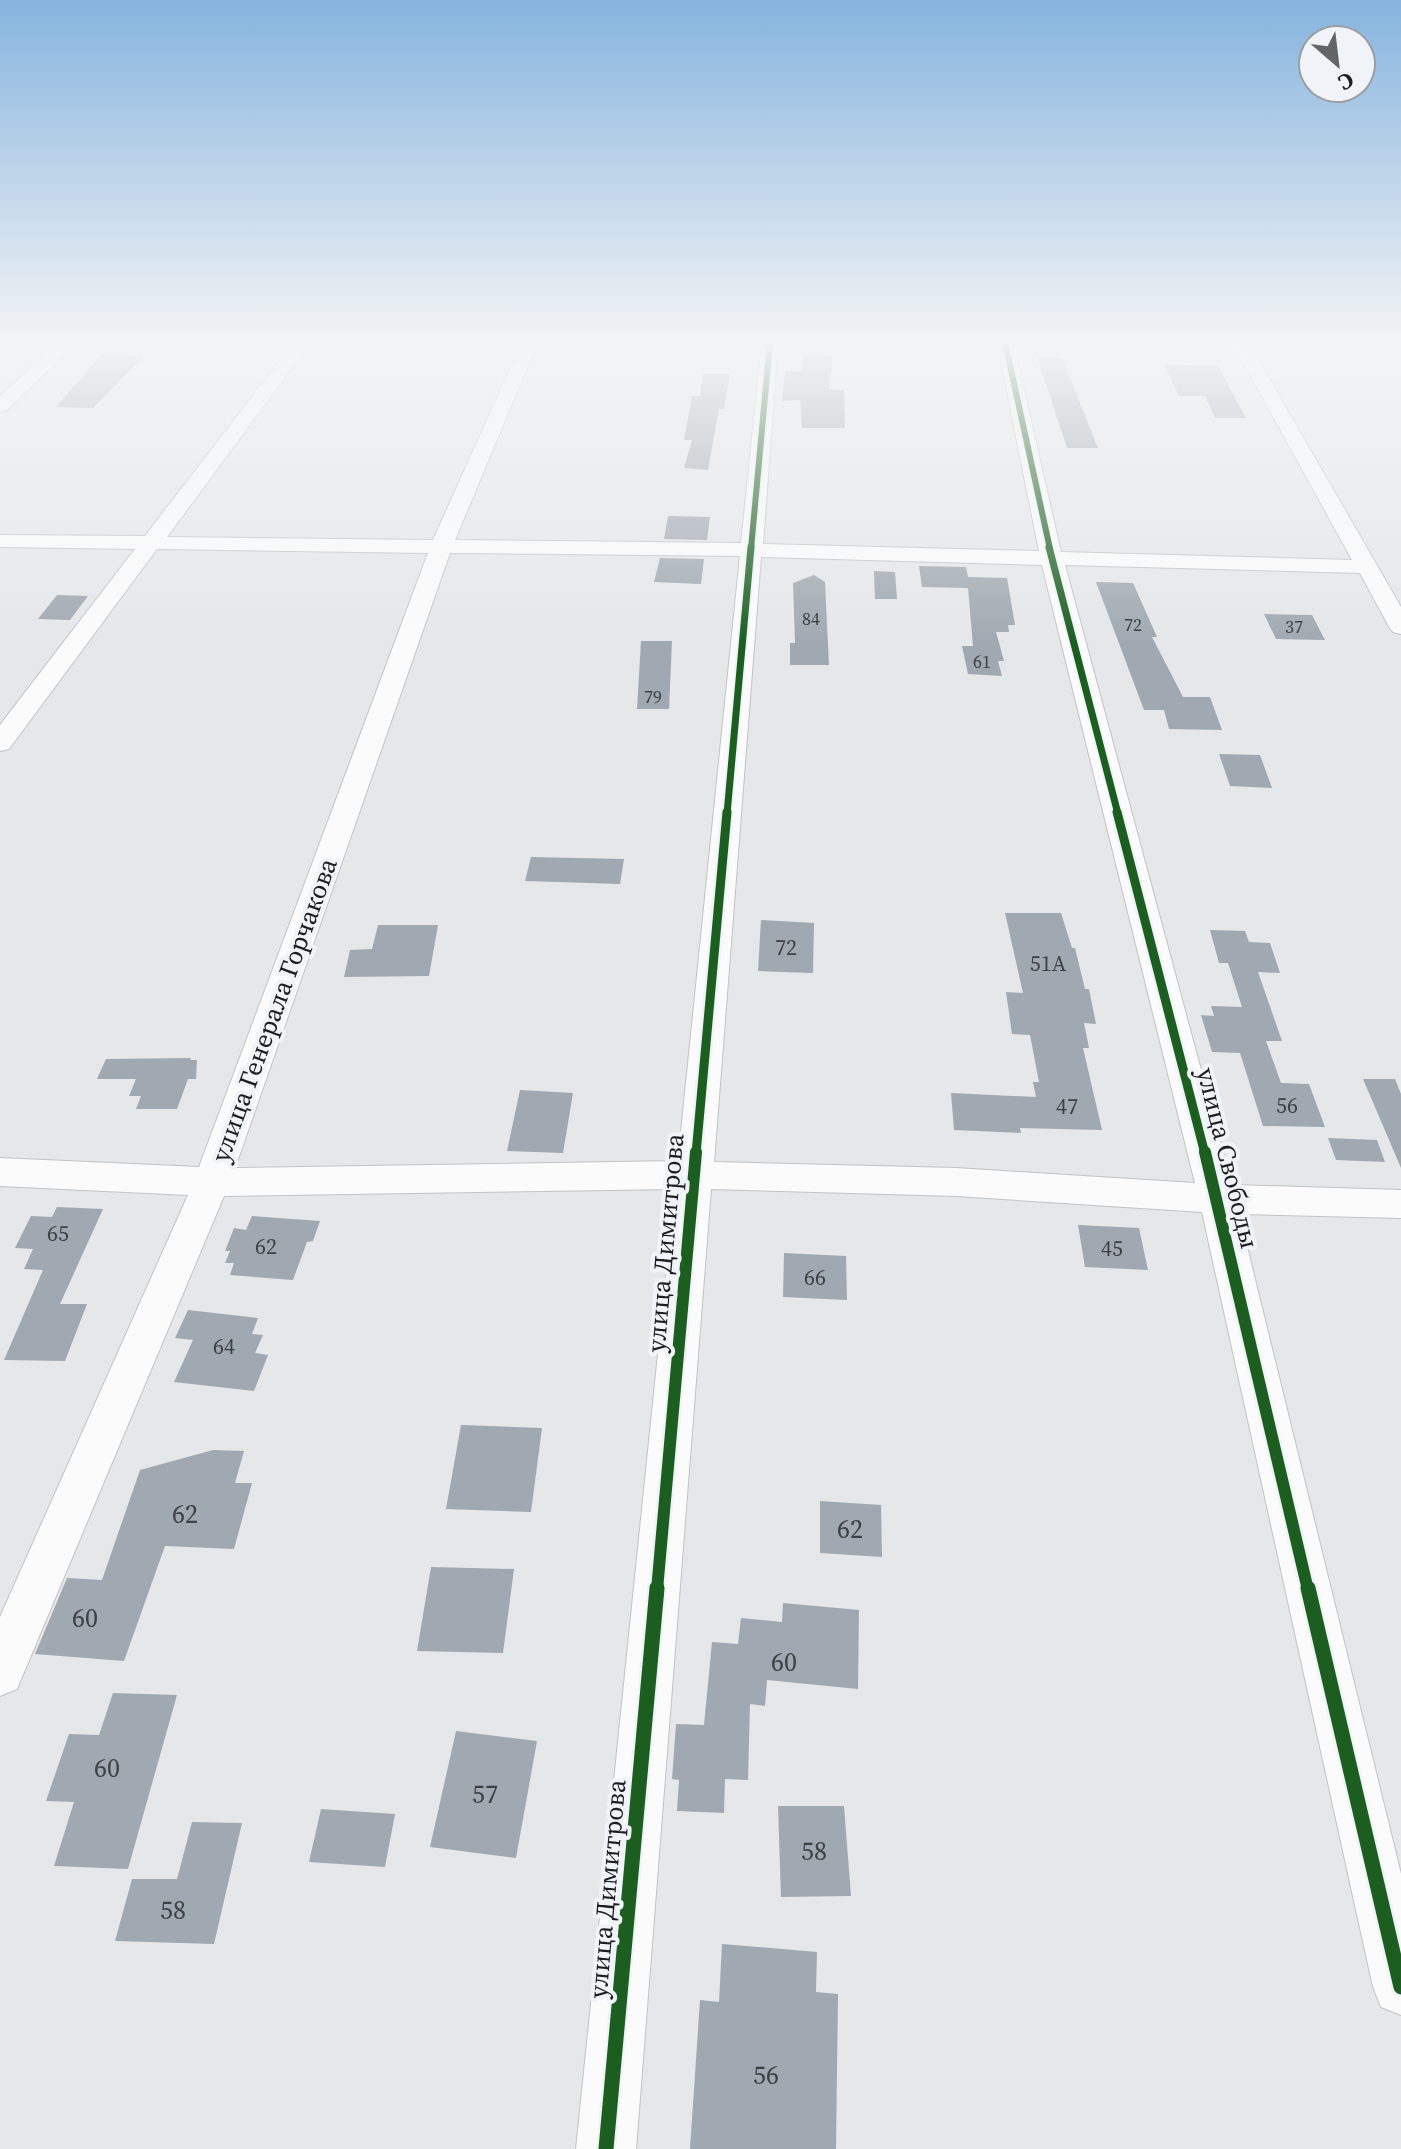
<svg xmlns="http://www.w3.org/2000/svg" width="1401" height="2149" viewBox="0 0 1401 2149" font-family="'Source Serif 4',serif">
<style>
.building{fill:#a0a9b1}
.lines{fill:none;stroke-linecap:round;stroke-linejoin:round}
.minor-casing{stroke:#c2c3c4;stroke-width:2}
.minor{fill:#fbfbfc;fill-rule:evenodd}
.cycleway-far4-casing{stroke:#f0f4f8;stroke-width:9}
.cycleway-far3-casing{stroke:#f0f4f8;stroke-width:11}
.cycleway-far2-casing{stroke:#f0f4f8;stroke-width:14}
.cycleway-far1-casing{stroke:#f0f4f8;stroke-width:17}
.cycleway-casing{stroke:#f0f4f8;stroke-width:20}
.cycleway-far4{stroke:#1b5e20;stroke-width:6}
.cycleway-far3{stroke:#1b5e20;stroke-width:7}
.cycleway-far2{stroke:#1b5e20;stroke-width:9}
.cycleway-far1{stroke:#1b5e20;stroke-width:12}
.cycleway{stroke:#1b5e20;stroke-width:15}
.labels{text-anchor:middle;stroke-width:8;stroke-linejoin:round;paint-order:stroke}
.far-number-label{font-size:18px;fill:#3e4144}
.number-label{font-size:22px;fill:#3e4144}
.street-label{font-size:26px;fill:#1d1e20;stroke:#f0f4f8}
.near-number-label{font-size:26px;fill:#3e4144}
</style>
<rect width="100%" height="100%" fill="#e5e7e9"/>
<g class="building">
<polygon points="101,355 144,356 93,408 56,407"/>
<polygon points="803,355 833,356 829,389 844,390 845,428 802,428 800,400 782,401 785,371 802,371"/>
<polygon points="1037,357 1062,358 1098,448 1067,448"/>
<polygon points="1164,364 1218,366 1246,418 1215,418 1205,396 1179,396"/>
<polygon points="703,374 730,374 724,409 719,409 708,470 684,468 692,440 684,440 692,396 700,396"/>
<polygon points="668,516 710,517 707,540 664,539"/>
<polygon points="660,558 704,559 701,584 654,582"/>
<polygon points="919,566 966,567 968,577 1007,578 1015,625 1008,625 1009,632 996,632 1004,661 998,661 1002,676 968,674 962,646 973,646 968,588 922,587"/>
<polygon points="874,571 895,572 897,599 875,599"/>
<polygon points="814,575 825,582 829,665 790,665 790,643 795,643 793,583"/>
<polygon points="1096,582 1133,583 1157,637 1152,637 1183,697 1210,697 1222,730 1169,729 1164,710 1144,710"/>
<polygon points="57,595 88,596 70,620 38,619"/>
<polygon points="1264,614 1312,615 1325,640 1276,639"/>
<polygon points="641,641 672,641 669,709 637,709"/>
<polygon points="1219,754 1260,755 1272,788 1230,786"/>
<polygon points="531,857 624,859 620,884 525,881"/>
<polygon points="1005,913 1061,913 1072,948 1075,948 1085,989 1089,989 1096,1024 1084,1023 1089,1048 1083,1048 1102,1130 1020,1128 1021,1133 954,1130 951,1093 1036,1097 1033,1082 1039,1082 1030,1035 1012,1034 1006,992 1023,993"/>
<polygon points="761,920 814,923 813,973 758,971"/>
<polygon points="378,925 438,925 429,976 344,977 350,950 372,949"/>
<polygon points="1210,930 1245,931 1249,942 1270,943 1280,973 1258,972 1282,1041 1266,1041 1281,1083 1309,1084 1325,1127 1263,1126 1240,1053 1212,1052 1201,1015 1214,1016 1211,1006 1242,1007 1228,963 1219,963"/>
<polygon points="191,1058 190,1060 197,1060 196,1079 188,1079 177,1109 136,1109 141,1096 129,1096 136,1079 97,1079 106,1059"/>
<polygon points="1363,1079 1395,1079 1401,1094 1401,1168"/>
<polygon points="520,1090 573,1093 563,1153 507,1151"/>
<polygon points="1328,1138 1377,1140 1385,1162 1336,1160"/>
<polygon points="57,1207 103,1209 60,1304 87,1304 65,1361 4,1360 43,1270 24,1269 33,1249 15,1248 31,1216 52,1217"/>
<polygon points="252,1216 320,1221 313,1241 307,1242 293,1280 230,1275 234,1263 225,1263 230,1251 225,1251 234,1228 246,1230"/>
<polygon points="1078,1225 1139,1228 1148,1270 1085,1267"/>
<polygon points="784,1253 846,1256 847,1300 783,1297"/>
<polygon points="188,1310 258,1318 252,1334 263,1335 255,1353 268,1355 254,1391 174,1382 193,1340 175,1338"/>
<polygon points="461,1425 542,1428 531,1512 446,1509"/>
<polygon points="213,1450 244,1451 235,1483 252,1483 234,1549 165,1546 124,1661 35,1654 67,1578 102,1580 140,1470"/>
<polygon points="820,1501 881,1505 882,1557 820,1553"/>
<polygon points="431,1567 514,1569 503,1653 417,1651"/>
<polygon points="783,1603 859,1610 858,1689 767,1680 765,1706 750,1704 748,1780 725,1779 724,1813 677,1811 679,1780 672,1779 676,1724 704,1725 712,1642 738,1644 741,1618 782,1622"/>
<polygon points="113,1693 177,1695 128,1869 54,1866 74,1802 46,1801 69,1734 99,1735"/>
<polygon points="456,1731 537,1741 516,1858 430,1847"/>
<polygon points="778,1806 844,1806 851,1896 781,1897"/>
<polygon points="321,1809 395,1814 385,1867 309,1862"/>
<polygon points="192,1822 242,1823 214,1944 115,1941 132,1879 177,1879"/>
<polygon points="722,1944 817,1952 816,1992 838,1994 836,2149 690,2149 700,2000 719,2002"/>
</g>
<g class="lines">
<g class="minor-casing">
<g id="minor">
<polygon points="59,342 77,342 7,410 0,412 0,396"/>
<path d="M 294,342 L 311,342 L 167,537 L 433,540 L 522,342 L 538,342 L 455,540 L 741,543 L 762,342 L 778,342 L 763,544 L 1039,551 L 997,342 L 1013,342 L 1061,552 L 1352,560 L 1232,342 L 1248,342 L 1401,607 L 1401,634 L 1393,632 L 1389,627 L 1360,573 L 1065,565 L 1232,1185 L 1401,1190 L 1401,1218 L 1239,1214 L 1401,1874 L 1401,2015 L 1381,2007 L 1373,1987 L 1202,1212 L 956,1196 L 711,1189 L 636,2149 L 576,2149 L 675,1189 L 224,1196 L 17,1689 L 0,1696 L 0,1617 L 188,1195 L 0,1186 L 0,1158 L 199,1167 L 428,553 L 157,549 L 9,749 L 0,751 L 0,725 L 135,549 L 0,547 L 0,535 L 145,536 ZM 450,553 L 740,556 L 678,1161 L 235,1168 ZM 761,557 L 1042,565 L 1195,1183 L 956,1168 L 714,1162 Z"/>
</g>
</g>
<use href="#minor" class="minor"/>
<g class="cycleway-far4-casing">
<g id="cycleway-far4">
<polyline points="1005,342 1050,549"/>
<polyline points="751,549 770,342"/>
</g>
</g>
<g class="cycleway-far3-casing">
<g id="cycleway-far3">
<polyline points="1049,547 1118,814"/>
<polyline points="727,814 751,547"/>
</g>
</g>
<g class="cycleway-far2-casing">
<g id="cycleway-far2">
<polyline points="1117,812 1205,1154"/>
<polyline points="696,1154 727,812"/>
</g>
</g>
<g class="cycleway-far1-casing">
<g id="cycleway-far1">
<polyline points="1205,1152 1308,1590"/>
<polyline points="657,1590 696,1152"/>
</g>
</g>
<g class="cycleway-casing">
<g id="cycleway">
<polyline points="1308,1588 1401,1987"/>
<polyline points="606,2149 657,1588"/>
</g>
</g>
<use href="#cycleway-far4" class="cycleway-far4"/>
<use href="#cycleway-far3" class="cycleway-far3"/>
<use href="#cycleway-far2" class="cycleway-far2"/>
<use href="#cycleway-far1" class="cycleway-far1"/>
<use href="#cycleway" class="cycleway"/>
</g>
<linearGradient id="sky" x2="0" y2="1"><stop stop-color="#86b4de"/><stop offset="0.53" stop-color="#f3f4f5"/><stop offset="1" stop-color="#f3f4f5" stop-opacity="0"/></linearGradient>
<rect width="1401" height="643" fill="url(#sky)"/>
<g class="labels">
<g class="far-number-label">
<text x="811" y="625">84</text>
<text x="1133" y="631">72</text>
<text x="1294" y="633">37</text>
<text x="982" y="668">61</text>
<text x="653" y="703">79</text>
</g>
<g class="number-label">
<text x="786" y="955">72</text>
<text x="1048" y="971">51А</text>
<text x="1287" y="1113">56</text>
<text x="1067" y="1114">47</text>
<text x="58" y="1241">65</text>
<text x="266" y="1254">62</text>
<text x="1112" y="1256">45</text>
<text x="815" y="1285">66</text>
<text x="224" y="1354">64</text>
</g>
<g class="street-label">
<text transform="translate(274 1010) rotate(-70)" y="9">улица Генерала Горчакова</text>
<text transform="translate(1228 1158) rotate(76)" y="9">улица Свободы</text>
<text transform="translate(665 1243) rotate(-85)" y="9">улица Димитрова</text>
<text transform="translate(607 1889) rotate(-85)" y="9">улица Димитрова</text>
</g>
<g class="near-number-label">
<text x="185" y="1523">62</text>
<text x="850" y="1538">62</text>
<text x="85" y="1627">60</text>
<text x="784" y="1671">60</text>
<text x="107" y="1777">60</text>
<text x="485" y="1803">57</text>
<text x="814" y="1860">58</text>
<text x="173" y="1919">58</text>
<text x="766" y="2084">56</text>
</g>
</g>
<g transform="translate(1337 64) rotate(152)"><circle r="38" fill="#f0f4f8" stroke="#9c9ea2" stroke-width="2"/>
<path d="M0-6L14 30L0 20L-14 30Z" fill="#636466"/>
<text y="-12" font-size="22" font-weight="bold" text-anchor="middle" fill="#1d1e20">С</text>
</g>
</svg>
